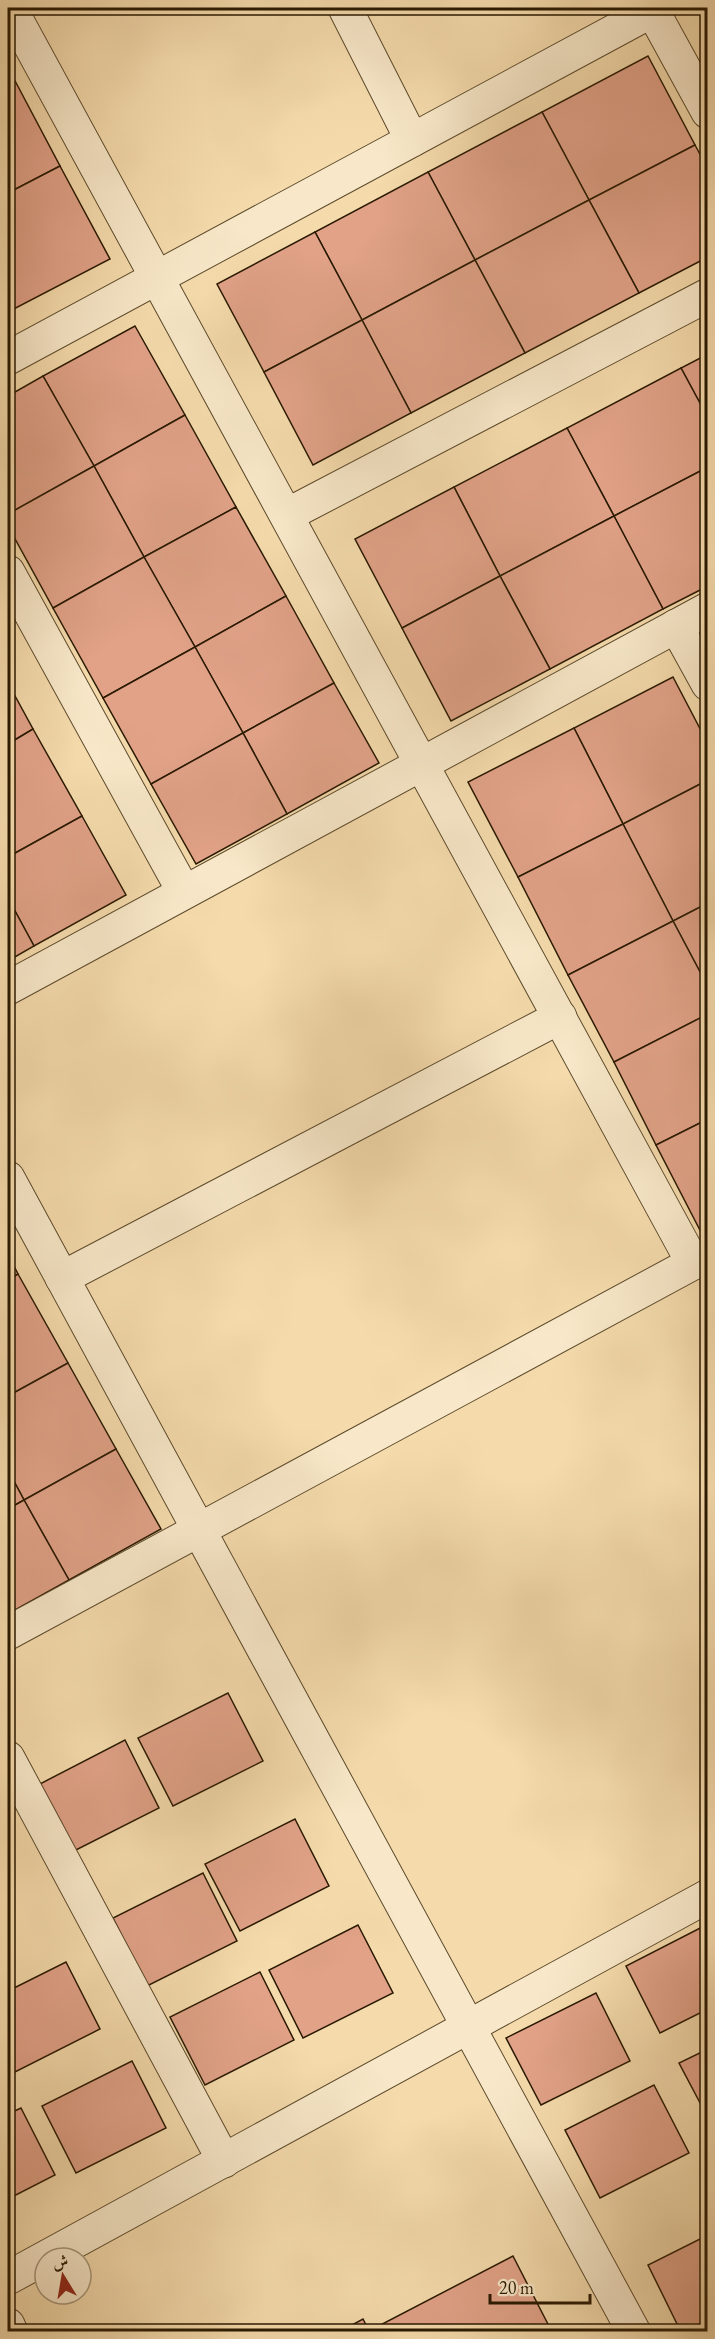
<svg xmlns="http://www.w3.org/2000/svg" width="715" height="2339" viewBox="0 0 715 2339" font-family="'EB Garamond',Amiri,serif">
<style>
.building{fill:#e1a288;stroke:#291901;stroke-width:1.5}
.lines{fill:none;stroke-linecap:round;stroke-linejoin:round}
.minor-casing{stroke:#5c4a2c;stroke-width:35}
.minor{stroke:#f8e8c9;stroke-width:33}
</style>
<rect width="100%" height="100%" fill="#f5dbac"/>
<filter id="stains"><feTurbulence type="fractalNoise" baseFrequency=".00333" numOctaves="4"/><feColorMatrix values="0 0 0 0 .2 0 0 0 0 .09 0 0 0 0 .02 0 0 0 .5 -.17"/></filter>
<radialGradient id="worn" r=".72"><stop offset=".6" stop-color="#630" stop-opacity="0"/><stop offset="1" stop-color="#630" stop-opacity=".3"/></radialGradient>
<g class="building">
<polygon points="648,56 695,145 589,200 542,112"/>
<polygon points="13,77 60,166 8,193 8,80"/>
<polygon points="542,112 589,200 475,260 428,172"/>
<polygon points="695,145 708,169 708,257 639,293 589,200"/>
<polygon points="60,166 110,259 8,312 8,193"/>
<polygon points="428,172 475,260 362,320 315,232"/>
<polygon points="589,200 639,293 525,353 475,260"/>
<polygon points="315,232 362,320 264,372 217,284"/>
<polygon points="475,260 525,353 411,413 362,320"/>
<polygon points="362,320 411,413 313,465 264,372"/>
<polygon points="135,326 185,415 94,466 43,376"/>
<polygon points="708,354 708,418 681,368"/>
<polygon points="681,368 708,418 708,467 614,516 567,428"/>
<polygon points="43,376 94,466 8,514 8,396"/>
<polygon points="185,415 236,507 144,557 94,466"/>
<polygon points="567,428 614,516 500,576 454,487"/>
<polygon points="94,466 144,557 53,608 8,526 8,514"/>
<polygon points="708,467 708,586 663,609 614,516"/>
<polygon points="454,487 500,576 402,628 355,539"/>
<polygon points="236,507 286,596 195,647 144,557"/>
<polygon points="614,516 663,609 550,669 500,576"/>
<polygon points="144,557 195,647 103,698 53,608"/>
<polygon points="500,576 550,669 451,721 402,628"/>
<polygon points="286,596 334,683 243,733 195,647"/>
<polygon points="195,647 243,733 151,784 103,698"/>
<polygon points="673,677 708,744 708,780 623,824 574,728"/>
<polygon points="8,683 33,729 8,744"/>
<polygon points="334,683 379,763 287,814 243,733"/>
<polygon points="574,728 623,824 518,877 468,782"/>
<polygon points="33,729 82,816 8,857 8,744"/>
<polygon points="243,733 287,814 196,864 151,784"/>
<polygon points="708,780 708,903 673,921 623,824"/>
<polygon points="82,816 126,895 34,946 8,898 8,857"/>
<polygon points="623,824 673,921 568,975 518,877"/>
<polygon points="8,898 34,946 8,961"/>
<polygon points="708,903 708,987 673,921"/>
<polygon points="673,921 708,987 708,1014 614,1062 568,975"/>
<polygon points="708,1014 708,1119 656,1145 614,1062"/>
<polygon points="708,1119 708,1233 703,1236 656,1145"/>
<polygon points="8,1254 18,1274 8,1280"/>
<polygon points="18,1274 68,1363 8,1396 8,1280"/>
<polygon points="68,1363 116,1449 24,1500 8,1470 8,1396"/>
<polygon points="116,1449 161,1529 69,1580 24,1500"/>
<polygon points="8,1470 24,1500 8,1509"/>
<polygon points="24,1500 69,1580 8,1614 8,1509"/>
<polygon points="228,1693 263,1761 173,1806 138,1738"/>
<polygon points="125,1740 159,1808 70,1853 36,1786"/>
<polygon points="295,1819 329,1886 240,1931 205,1864"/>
<polygon points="203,1873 237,1941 147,1986 113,1918"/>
<polygon points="708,1924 708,2009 660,2033 626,1966"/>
<polygon points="358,1925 393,1993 303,2038 269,1970"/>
<polygon points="66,1962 100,2029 11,2074 8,2068 8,1991"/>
<polygon points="260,1972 294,2040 205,2085 170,2017"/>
<polygon points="596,1993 630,2061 541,2105 506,2038"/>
<polygon points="708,2049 708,2118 679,2063"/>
<polygon points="132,2061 166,2128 76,2173 42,2106"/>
<polygon points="654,2085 689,2153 600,2198 565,2130"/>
<polygon points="21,2108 55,2175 8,2199 8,2114"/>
<polygon points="708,2235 708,2320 681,2332 648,2265"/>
<polygon points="513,2256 552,2332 339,2332 363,2319 369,2331"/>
</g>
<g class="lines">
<g class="minor-casing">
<g id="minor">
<polyline points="10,8 693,1263"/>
<polyline points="345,8 412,140"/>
<polyline points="651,8 708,112"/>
<polyline points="8,358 657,8"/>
<polyline points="287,515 708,295"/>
<polyline points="8,572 184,892"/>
<polyline points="676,626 708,684"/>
<polyline points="8,988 708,609"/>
<polyline points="8,1178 634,2332"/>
<polyline points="62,1278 560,1017"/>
<polyline points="8,1633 708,1255"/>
<polyline points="8,1758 224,2161"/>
<polyline points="8,2278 708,1896"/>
<polyline points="8,2325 11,2332"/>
</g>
</g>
<use href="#minor" class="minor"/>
</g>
<rect width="715" height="2339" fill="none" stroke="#f5dbac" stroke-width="30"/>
<rect x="9" y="9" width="697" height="2321" fill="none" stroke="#291901" stroke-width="3"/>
<rect x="15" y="15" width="685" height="2309" fill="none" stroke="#291901" stroke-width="1.5"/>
<g transform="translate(63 2276) rotate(349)"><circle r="28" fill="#f8e8c9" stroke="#a59579" stroke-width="1.5"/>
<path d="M0-4.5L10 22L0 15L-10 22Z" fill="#8f2418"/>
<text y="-9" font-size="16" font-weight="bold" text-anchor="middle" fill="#291901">ش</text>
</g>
<path d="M490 2294v9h100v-9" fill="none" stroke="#291901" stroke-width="3"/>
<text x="499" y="2294" font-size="18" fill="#291901" stroke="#f8e8c9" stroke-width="4.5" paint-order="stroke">20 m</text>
<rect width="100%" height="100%" filter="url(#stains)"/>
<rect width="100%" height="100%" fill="url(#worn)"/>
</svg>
